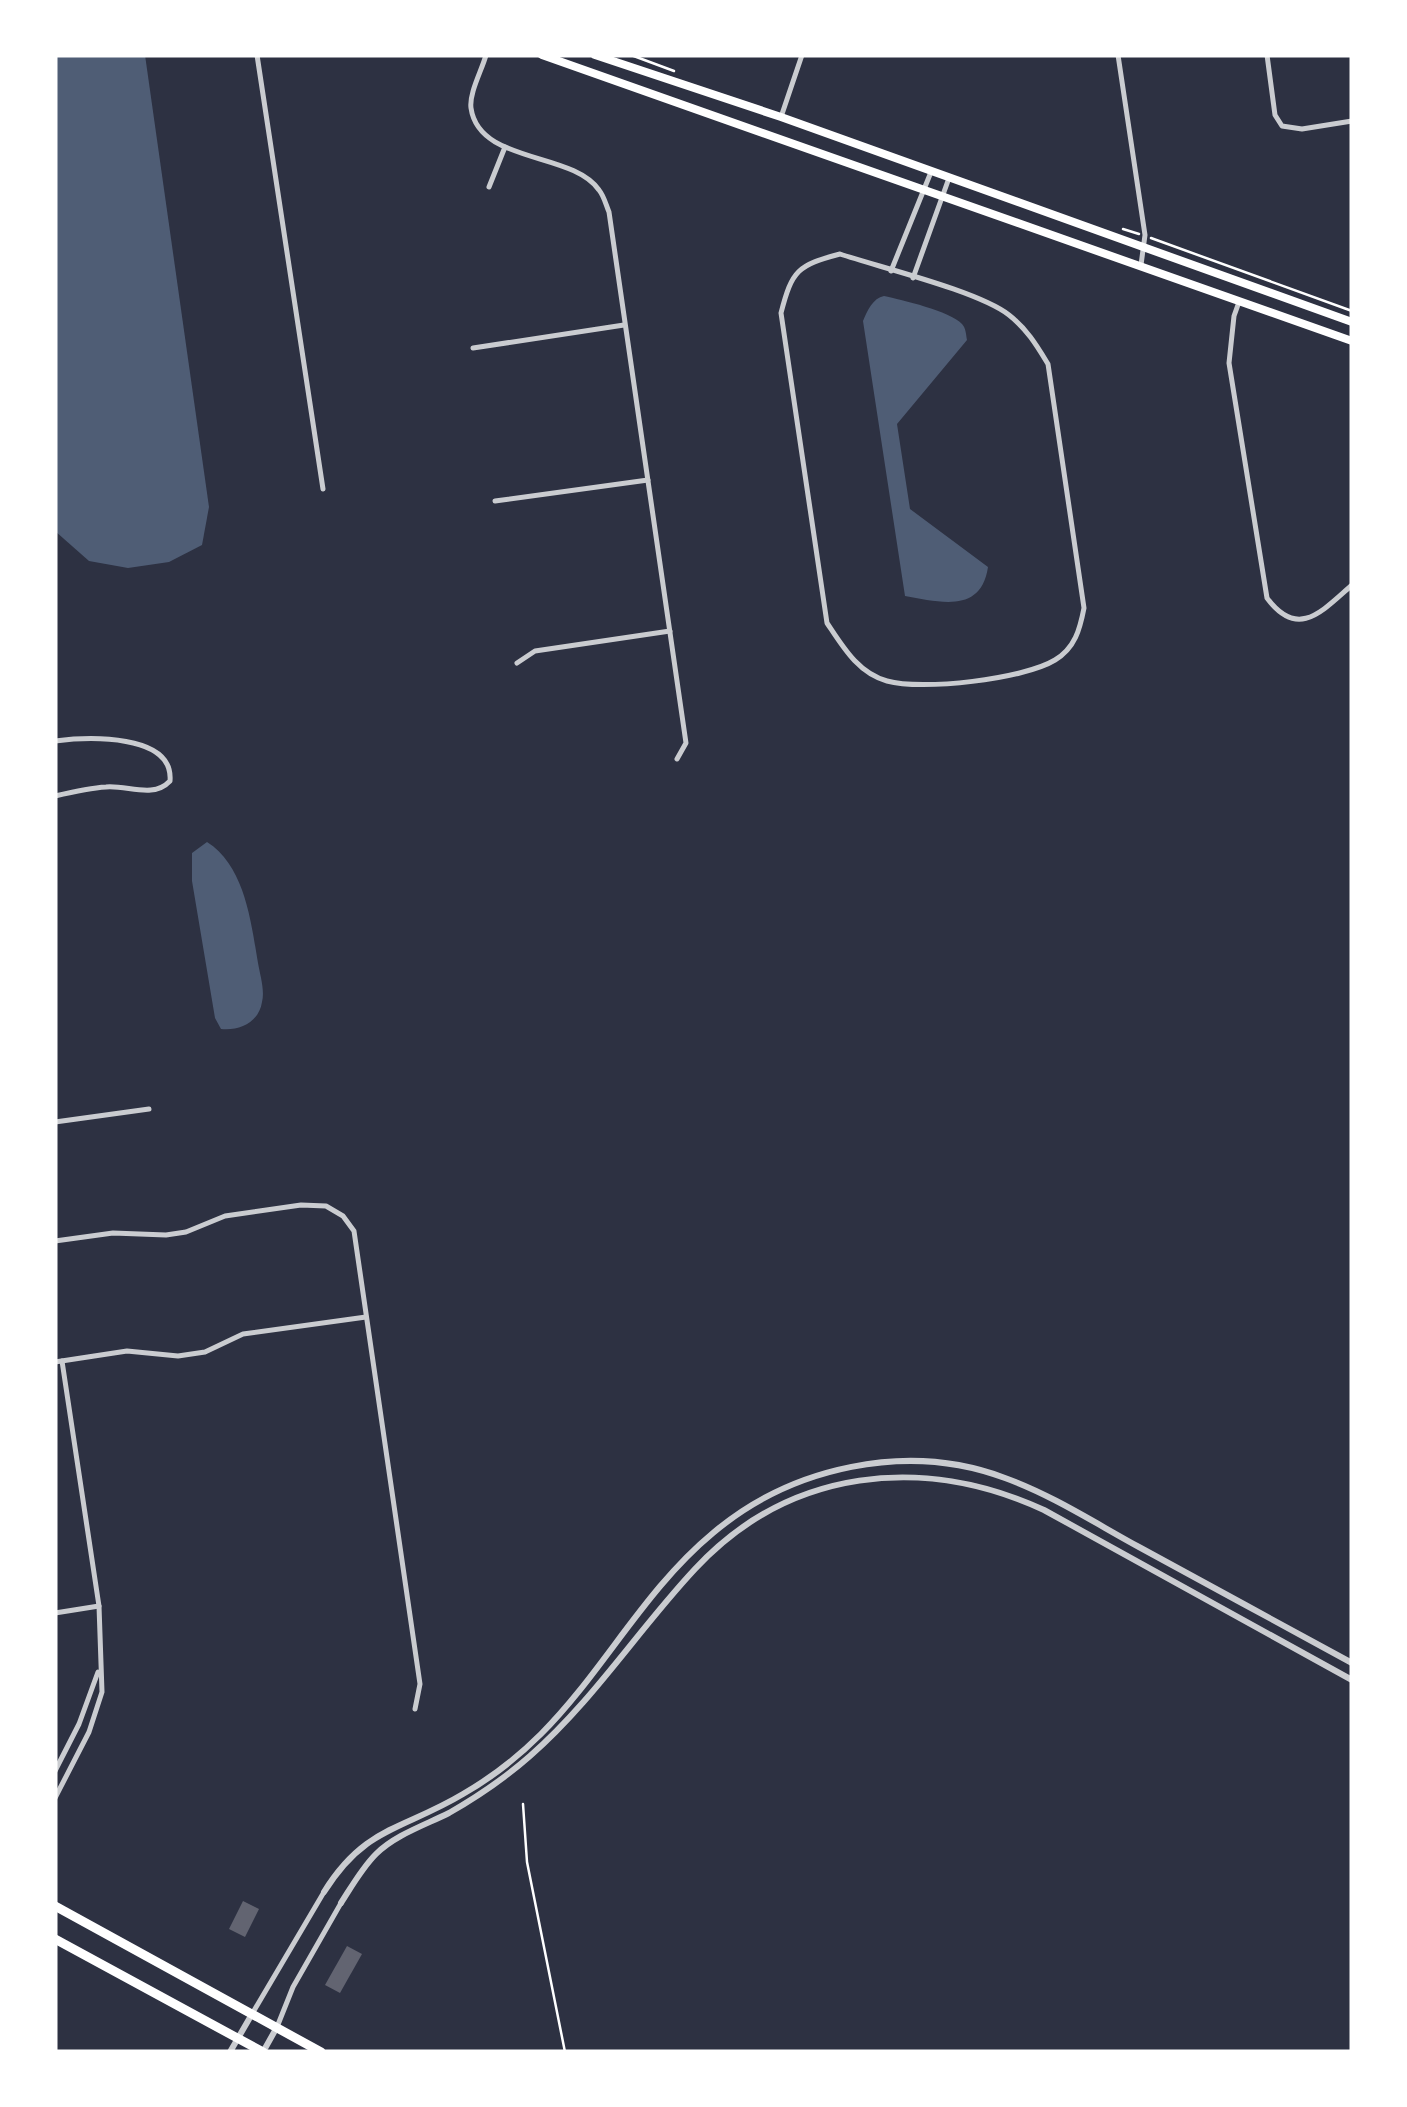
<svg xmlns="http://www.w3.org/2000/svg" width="1407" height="2107" viewBox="0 0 1407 2107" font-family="Jost,sans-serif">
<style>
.water{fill:#4f5d75}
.building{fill:#626471}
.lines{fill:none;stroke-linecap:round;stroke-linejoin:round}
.path{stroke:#fff;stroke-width:2.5}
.minor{stroke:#caccd0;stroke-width:5}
.tertiary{stroke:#caccd0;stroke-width:6}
.secondary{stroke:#fff;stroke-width:8}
.trunk{stroke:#fff;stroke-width:9}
</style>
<rect width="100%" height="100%" fill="#2d3142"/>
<g class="water">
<polygon points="55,55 145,55 209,507 202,545 169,562 128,568 89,561 55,531"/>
<path d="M 884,296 C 902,300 950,311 962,324 C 966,328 966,335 967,340 L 897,424 L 910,509 L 988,567 C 981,614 940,602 905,596 L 863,321 C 867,311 873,298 884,296 Z"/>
<path d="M 207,842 C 245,866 251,922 258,963 C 260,975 265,990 262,1002 C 259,1022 240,1031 221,1029 L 215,1018 L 192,881 L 192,853 Z"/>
</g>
<g class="building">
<polygon points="243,1901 259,1909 245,1937 229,1929"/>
<polygon points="347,1946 362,1954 340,1993 325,1985"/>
</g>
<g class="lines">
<g class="path">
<polyline points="631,55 674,71"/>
<polyline points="1123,229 1139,234"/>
<polyline points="1151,238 1352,311"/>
<polyline points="523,1804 527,1862 565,2052"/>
</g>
<g class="minor">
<polyline points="257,55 323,489"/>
<path d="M 486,55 C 482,70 469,93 471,108 C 479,164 572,151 599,190 C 604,196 606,205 609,212 L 686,743 L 677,759"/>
<polyline points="1118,55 1145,235 1141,265"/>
<polyline points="1267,55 1275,115 1282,126 1302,129 1352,121"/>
<polyline points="781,117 802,55"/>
<polyline points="489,187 505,147"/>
<path d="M 840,254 C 882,268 978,291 1009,315 C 1027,329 1037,346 1048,364 L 1084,608 C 1080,629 1075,648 1055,660 C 1024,679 922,691 887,681 C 858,673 843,647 827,623 L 781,313 C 792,270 798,265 840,254 Z"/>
<polyline points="891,271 931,172"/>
<polyline points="913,278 949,178"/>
<path d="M 1239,302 L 1234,316 L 1229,363 L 1267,598 C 1298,640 1322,611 1352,585"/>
<polyline points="473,348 624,325"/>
<polyline points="495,501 648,480"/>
<polyline points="517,663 535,651 670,631"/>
<path d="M 55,741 C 87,737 174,733 170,781 C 153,799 128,785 106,787 C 89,788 72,792 55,796"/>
<polyline points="55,1122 149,1109"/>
<polyline points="55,1241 113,1233 166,1235 186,1232 225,1216 301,1205 326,1206 343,1216 354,1231 420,1684 415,1709"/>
<polyline points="55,1362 127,1351 178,1356 205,1352 243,1334 366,1317"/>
<polyline points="55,1613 99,1606"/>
<polyline points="55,1771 79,1724 98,1672"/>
<polyline points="55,1798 89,1732 102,1692 99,1606 62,1361"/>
<polyline points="252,2014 324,1892"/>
<polyline points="277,2027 293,1987 341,1903"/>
</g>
<g class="tertiary">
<path d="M 324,1892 C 365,1826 403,1830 463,1794 C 491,1778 518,1757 541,1734 C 603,1672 644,1590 713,1533 C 791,1467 907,1441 1005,1478 C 1052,1495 1095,1523 1139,1547 C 1210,1585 1281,1625 1352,1663"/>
<path d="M 341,1903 C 352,1886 362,1868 376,1854 C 395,1835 425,1825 449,1813 C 477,1797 505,1778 530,1756 C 593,1701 638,1630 695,1569 C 789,1468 923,1454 1044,1510 L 1352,1680"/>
<polyline points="230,2052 252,2014"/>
<polyline points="263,2052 277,2027"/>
</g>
<g class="secondary">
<polyline points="542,55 1352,341"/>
<polyline points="595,55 781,117 1352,322"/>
</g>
<g class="trunk">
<polyline points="55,1906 321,2052"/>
<polyline points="55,1939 263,2052"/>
</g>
</g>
<rect width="1407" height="2107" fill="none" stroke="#ffffff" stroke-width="115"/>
</svg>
